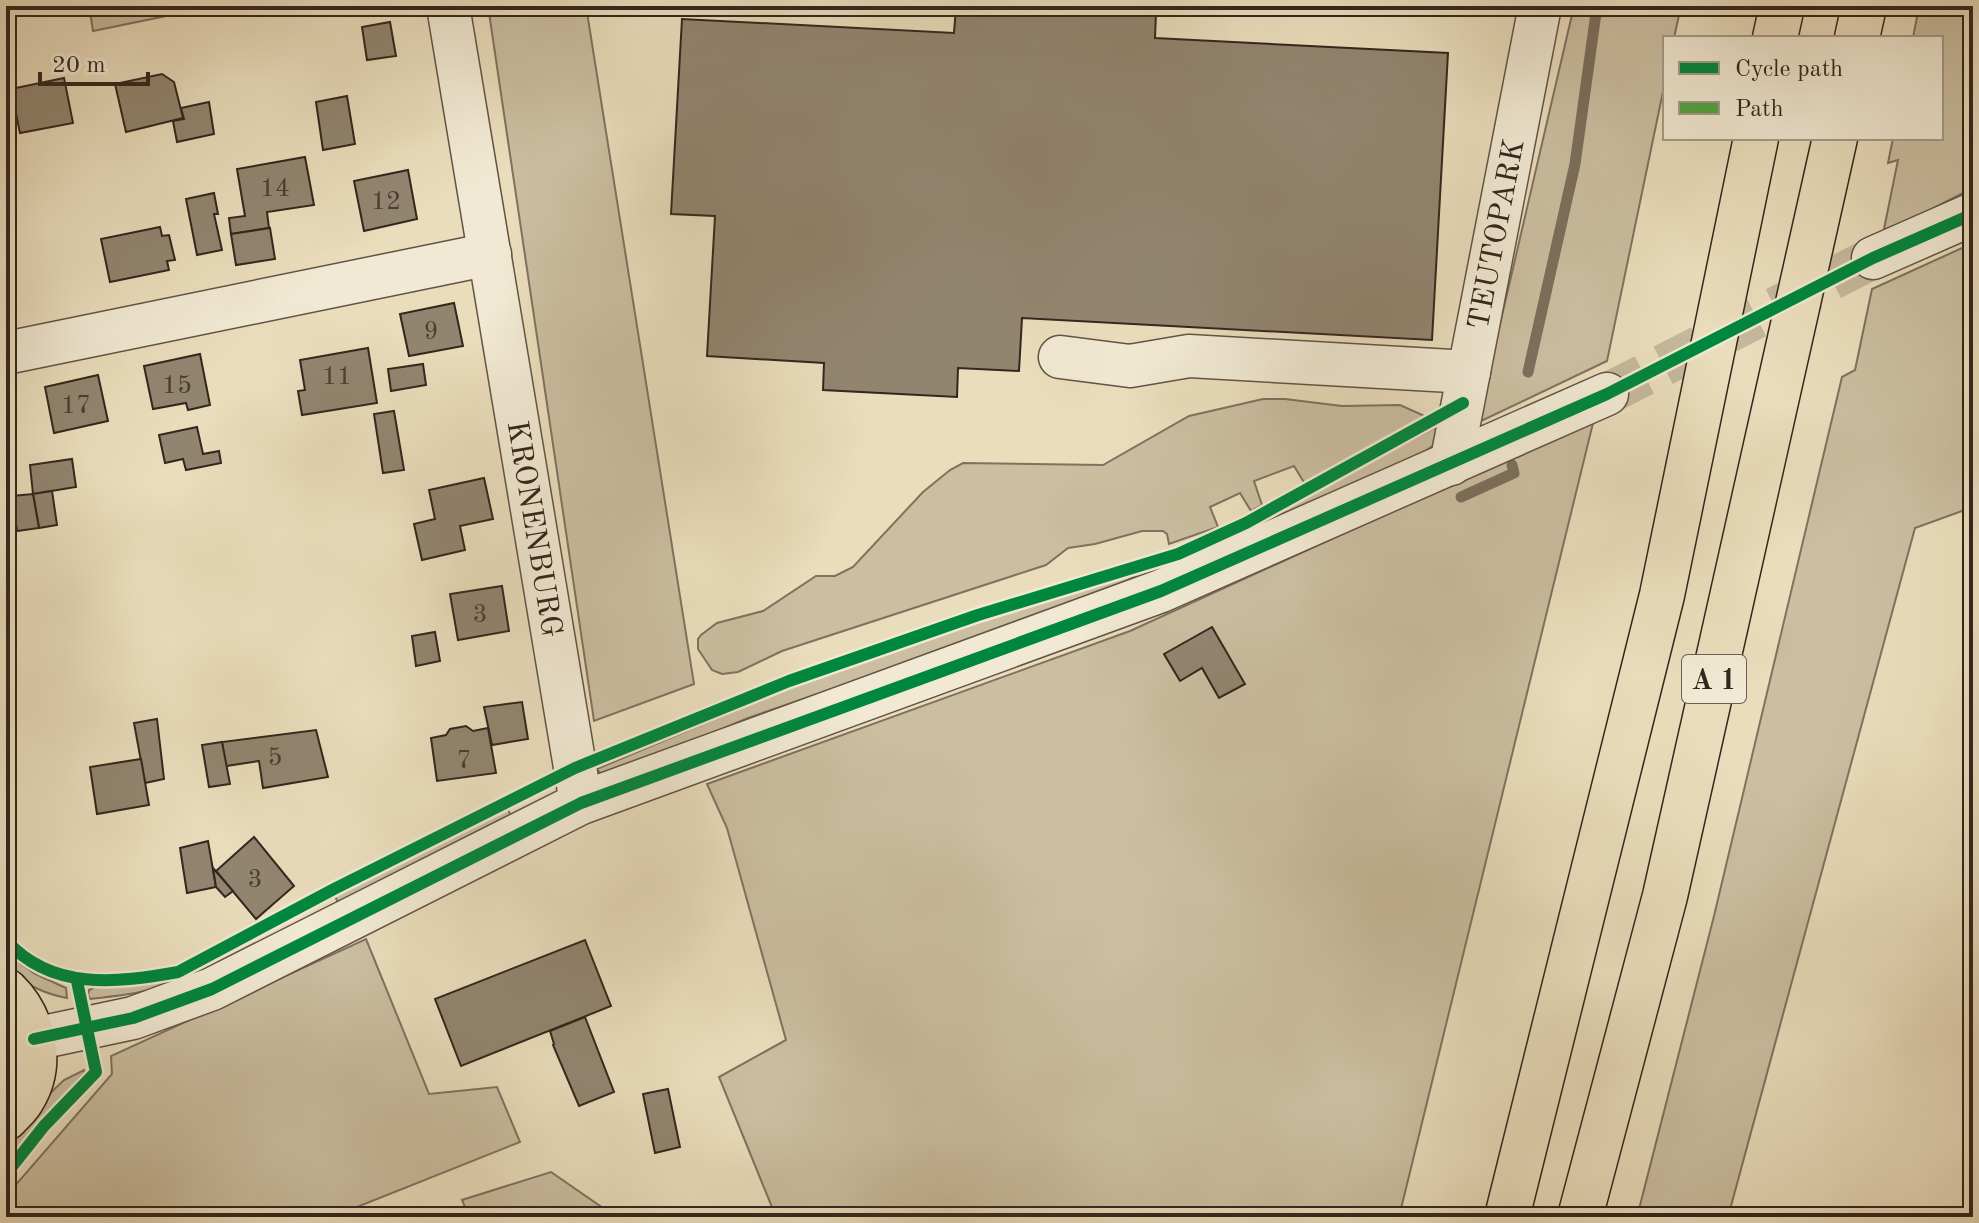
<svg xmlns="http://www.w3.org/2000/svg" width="1979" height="1223" viewBox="0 0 1979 1223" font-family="'Old Standard TT',serif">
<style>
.green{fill:#cbbea1;stroke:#7f7260;stroke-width:2}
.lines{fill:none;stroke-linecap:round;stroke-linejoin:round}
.stream{stroke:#7c6f5c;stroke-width:11}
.building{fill:#928570;stroke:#33261e;stroke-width:2}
.minor-tunnel{stroke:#c5b89c;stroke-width:42;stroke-dasharray:42 21;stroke-linecap:butt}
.minor-casing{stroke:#615446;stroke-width:45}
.major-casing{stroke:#33261e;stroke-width:47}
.highway-casing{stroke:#33261e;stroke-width:47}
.minor{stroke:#f1e9d3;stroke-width:42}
.major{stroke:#eaddbc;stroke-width:44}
.highway{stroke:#eaddbc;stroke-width:44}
.quiet{stroke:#52a341;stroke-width:10;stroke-dasharray:20 10;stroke-linecap:butt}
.cycleway-casing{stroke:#f1e9d3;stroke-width:17}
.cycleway{stroke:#00873e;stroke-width:12}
.labels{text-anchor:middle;stroke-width:7;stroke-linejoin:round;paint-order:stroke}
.number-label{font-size:26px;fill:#4b3e32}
.shield{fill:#f1e9d3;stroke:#6c6054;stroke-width:2}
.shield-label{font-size:28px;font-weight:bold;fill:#33261e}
.street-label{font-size:30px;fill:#33261e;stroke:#f1e9d3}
</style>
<rect width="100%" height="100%" fill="#eaddbc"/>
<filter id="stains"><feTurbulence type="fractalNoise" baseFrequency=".0025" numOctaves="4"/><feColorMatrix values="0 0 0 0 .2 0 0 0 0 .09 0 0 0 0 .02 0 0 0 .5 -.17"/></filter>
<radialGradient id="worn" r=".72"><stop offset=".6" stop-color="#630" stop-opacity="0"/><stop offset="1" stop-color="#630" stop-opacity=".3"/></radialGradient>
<g class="green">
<polygon points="89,6 215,6 93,31"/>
<polygon points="488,6 586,6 694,684 594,721"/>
<polygon points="1574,6 1681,6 1674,38 1665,38 1665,82 1607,361 1477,423"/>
<polygon points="1919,6 1973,6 1973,188 1883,234 1898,160 1888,163 1893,138 1941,138 1941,38 1913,38"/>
<polygon points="1973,243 1973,507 1915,528 1728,1217 1637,1217 1714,916 1842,377 1855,370 1872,289"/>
<polygon points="1263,399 1285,399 1342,406 1400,405 1427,417 1305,484 1294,466 1254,481 1262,505 1251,511 1240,493 1210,507 1218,527 1169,544 1167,534 1163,531 1142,531 1095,544 1068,548 1046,565 782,651 738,672 722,674 712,670 698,649 698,639 701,635 717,623 763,611 816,576 835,576 853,567 923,492 950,470 963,463 1103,465 1189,416"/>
<polygon points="1594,419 1399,1217 776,1217 719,1077 786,1040 727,828 707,784 1130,631"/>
<polygon points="1438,426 1434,445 1421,454 1322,503 1263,518"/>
<polygon points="1144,570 1104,595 748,718 613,775 601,774 597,769 803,682 983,619"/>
<polygon points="508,809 512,819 339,905 335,896"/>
<polygon points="366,939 429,1094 497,1087 520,1142 332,1217 6,1217 6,1196 112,1074 111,1056"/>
<path d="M 6,953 L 35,974 L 66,988 L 67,998 C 44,994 28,985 9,971 L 6,968 Z"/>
<path d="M 166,980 L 168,984 C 143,994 116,996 90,999 L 88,995 L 89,990 L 97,986 Z"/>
<polygon points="84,1070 84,1073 6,1164 6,1148 44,1099 64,1080"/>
<polygon points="551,1172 616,1217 469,1217 462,1200"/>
</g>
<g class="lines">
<g class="stream">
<polyline points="1528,372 1575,164 1597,6"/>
<polyline points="1461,497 1514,473 1512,465"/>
</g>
</g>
<g class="building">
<polygon points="1030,6 1090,6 1090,10 1156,13 1155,38 1448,53 1432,340 1022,318 1019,371 958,368 957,397 823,390 824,363 707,356 715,216 671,214 682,19 954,33 956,7 1030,11"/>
<polygon points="390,22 396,56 367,60 362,27"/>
<polygon points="162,74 174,82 183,118 126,132 115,84"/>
<polygon points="64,78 73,123 20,133 11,89"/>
<polygon points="347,96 355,144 323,150 316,102"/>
<polygon points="209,102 214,134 177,142 173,121 184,119 181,108"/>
<polygon points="305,157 314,205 267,212 269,228 231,234 229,218 245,216 237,169"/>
<polygon points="408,170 417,219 364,231 354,181"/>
<polygon points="214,193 218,214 214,214 222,250 197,255 186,199"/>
<polygon points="160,227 162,236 169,235 175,260 167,261 169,270 110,282 101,239"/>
<polygon points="270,228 275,259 236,265 231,234"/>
<polygon points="454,303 463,346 409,356 400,314"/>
<polygon points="368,348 377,403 302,415 298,391 305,390 300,360"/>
<polygon points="200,354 210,405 188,410 186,403 153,409 144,366"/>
<polygon points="423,364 426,385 391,391 388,369"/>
<polygon points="98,375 108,421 54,433 45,387"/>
<polygon points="394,411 404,470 383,473 374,414"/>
<polygon points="197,427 203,454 219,451 221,463 186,470 183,459 165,463 159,435"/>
<polygon points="72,459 76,487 33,494 30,465"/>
<polygon points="484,478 493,519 460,526 465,550 422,560 414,524 435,519 429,490"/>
<polygon points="52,491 57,525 39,528 33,494"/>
<polygon points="33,494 39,528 17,531 12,496"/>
<polygon points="502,586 509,631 458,640 450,594"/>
<polygon points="1212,627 1245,684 1219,698 1202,668 1180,681 1164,654"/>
<polygon points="435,632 440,661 416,666 412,636"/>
<polygon points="522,702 528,739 492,745 484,707"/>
<polygon points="157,719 164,779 145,783 134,723"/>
<polygon points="466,726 473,731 488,728 496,773 437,781 431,738 446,735 450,729"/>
<polygon points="316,730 328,777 263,788 259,761 226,766 222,742"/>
<polygon points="222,742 230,784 209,787 202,745"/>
<polygon points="141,759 149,805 97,814 90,767"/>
<polygon points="254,837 294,886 256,919 216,871"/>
<polygon points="208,841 216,887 187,893 180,848"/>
<polygon points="213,868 233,891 225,897 216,887"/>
<polygon points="585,940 611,1006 461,1066 435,999"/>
<polygon points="585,1017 614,1092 579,1106 553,1045 554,1044 550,1031"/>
<polygon points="668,1089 680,1147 655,1153 643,1094"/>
</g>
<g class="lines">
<polyline class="minor-tunnel" points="1607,394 1873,258"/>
<g class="minor-casing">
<g id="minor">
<path id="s1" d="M 448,6 L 581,803"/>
<polyline points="1873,258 1973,214"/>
<polyline points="6,353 490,254"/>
<polyline points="1060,357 1130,366 1189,356 1469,372"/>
<path id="s2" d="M 1451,464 L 1540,6"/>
<polyline points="34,1039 133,1018 212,989 581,803 1161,591 1607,394"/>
</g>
</g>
<g class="major-casing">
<path id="major" d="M 6,991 C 34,1018 44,1064 23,1098 C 19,1106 11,1112 6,1118"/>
</g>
<g class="highway-casing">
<g id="highway">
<polyline points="1775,38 1782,6"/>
<polyline points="1857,38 1864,6"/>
<polyline points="1507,1217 1662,595 1756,138"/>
<polyline points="1580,1217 1665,896 1835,138"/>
</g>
</g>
<use href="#minor" class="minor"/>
<use href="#major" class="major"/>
<use href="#highway" class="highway"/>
<polyline class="quiet" points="71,12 96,6"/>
<g class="cycleway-casing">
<g id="cycleway">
<path d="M 6,940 C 51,991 117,983 178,972 L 334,889 L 575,768 L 789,681 L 978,615 L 1178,554 L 1246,523 L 1463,403"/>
<polyline points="34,1039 133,1018 212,989 581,803 1161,591 1607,394 1873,258 1973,214"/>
<polyline points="6,1174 44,1126 96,1072 77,981"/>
</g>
</g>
<use href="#cycleway" class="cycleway"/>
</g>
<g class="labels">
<g class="number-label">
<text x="275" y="196">14</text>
<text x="386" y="209">12</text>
<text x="431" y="339">9</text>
<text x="337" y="384">11</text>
<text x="177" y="393">15</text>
<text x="76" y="413">17</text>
<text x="480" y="622">3</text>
<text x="275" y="765">5</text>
<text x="464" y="768">7</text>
<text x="255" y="887">3</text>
</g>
<rect class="shield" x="1682" y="655" width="64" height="48" rx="6"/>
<g class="shield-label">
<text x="1714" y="689">A 1</text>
</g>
<g class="street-label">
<text dy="10" stroke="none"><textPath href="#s2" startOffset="234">TEUTOPARK</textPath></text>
<text dy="10" stroke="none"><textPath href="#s1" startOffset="530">KRONENBURG</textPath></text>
</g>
</g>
<rect width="1979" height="1223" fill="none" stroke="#eaddbc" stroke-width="32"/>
<rect x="8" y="8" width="1963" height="1207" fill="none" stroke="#33261e" stroke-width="4"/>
<rect x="16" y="16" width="1947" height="1191" fill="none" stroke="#33261e" stroke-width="2"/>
<rect x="1663" y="36" width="280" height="104" fill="#f1e9d3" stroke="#a59b8b" stroke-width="2"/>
<rect x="1679" y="62" width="40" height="12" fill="#00873e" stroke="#a59b8b" stroke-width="2"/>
<text x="1735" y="76" font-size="24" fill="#33261e">Cycle path</text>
<rect x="1679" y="102" width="40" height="12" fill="#52a341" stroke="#a59b8b" stroke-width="2"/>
<text x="1735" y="116" font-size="24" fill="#33261e">Path</text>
<path d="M40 72v12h108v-12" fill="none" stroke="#33261e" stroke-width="4"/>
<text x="52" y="72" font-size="24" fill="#33261e" stroke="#f1e9d3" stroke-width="6" paint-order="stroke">20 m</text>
<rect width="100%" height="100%" filter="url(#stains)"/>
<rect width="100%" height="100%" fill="url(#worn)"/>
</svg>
